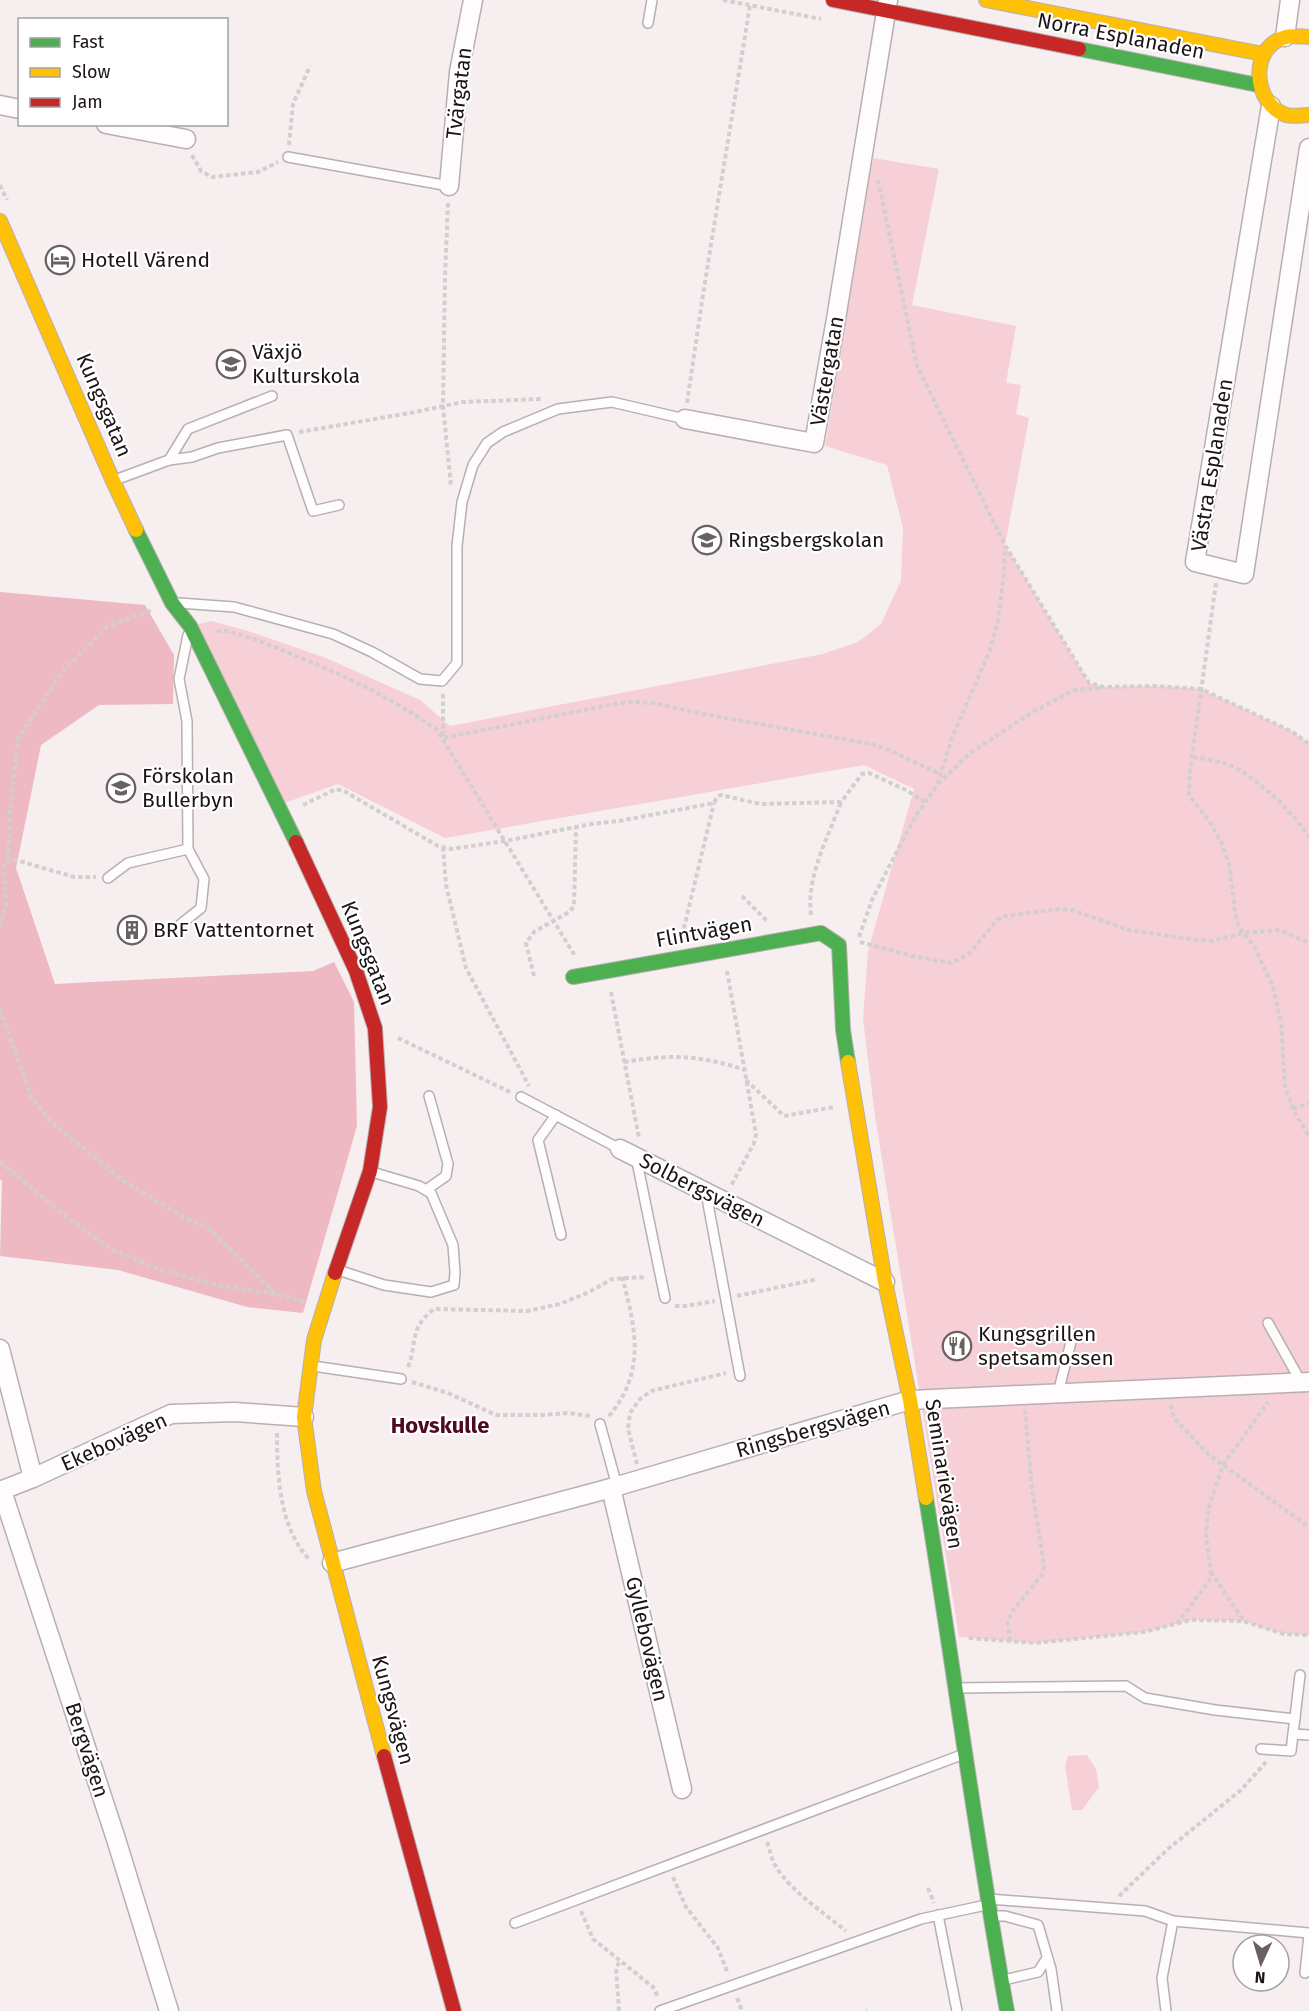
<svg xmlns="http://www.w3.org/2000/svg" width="1309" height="2011" viewBox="0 0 1309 2011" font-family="'Fira Sans',sans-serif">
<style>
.green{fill:#f7cfd6}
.forest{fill:#eeb9c3}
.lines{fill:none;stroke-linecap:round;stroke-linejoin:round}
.lane-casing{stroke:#b8afb0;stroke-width:12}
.street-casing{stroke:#b8afb0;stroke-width:21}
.fast-casing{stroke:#b8afb0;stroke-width:16}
.slow-casing{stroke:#b8afb0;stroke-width:16}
.jam-casing{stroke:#b8afb0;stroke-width:16}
.path{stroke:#d2cfcf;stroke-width:4;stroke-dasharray:4.5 3;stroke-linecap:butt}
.lane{stroke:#fefcfd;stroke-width:9}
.street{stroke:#fefcfd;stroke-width:18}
.fast{stroke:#4caf50;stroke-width:14}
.slow{stroke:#ffc107;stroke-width:14}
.jam{stroke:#c62828;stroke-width:14}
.labels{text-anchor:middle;stroke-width:4.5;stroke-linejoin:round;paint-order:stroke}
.street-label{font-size:21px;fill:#1d1415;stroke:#fff}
.poi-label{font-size:21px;fill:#1d1415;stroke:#fff;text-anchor:start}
.neighbourhood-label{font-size:22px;font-weight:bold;fill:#4f0a20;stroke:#fff}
</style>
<rect width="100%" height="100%" fill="#f7eeef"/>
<g class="green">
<polygon points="873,158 939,169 912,305 1016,326 1006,383 1021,385 1016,414 1029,418 1005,545 1089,683 1104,687 1154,686 1201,689 1293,732 1309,744 1309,1635 1284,1634 1243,1621 1191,1620 1144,1632 1035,1643 959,1637 875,1116 863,1019 868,951 914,789 864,765 445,838 338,784 279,805 190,626 211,621 245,630 326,658 420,700 450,726 823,654 858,642 881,624 901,581 903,528 887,465 825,446"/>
<polygon points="1087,1755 1096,1769 1099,1787 1082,1810 1072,1810 1065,1766 1068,1756"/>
</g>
<polygon class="forest" points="0,592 145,605 174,655 173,704 99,705 41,745 16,868 55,984 313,971 334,962 354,1002 357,1126 303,1313 247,1307 118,1270 0,1256 2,1181 0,1179"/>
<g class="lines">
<g class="lane-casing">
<g id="lane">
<polyline points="648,23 652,0"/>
<polyline points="288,157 449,186"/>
<polyline points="169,460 192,457 218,448 287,435 313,511 339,505"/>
<polyline points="115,480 169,460 188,429 272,396"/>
<polyline points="179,603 234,607 333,634 372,652 420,679 442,681 457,663 457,546 462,502 473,465 487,443 503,432 558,409 612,402 685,419"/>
<polyline points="108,878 128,863 188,849"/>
<polyline points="181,924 201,908 204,879 188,849 187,721 179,679 188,635"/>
<polyline points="521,1097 620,1149"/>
<polyline points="556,1115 538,1140 561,1235"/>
<polyline points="636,1157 665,1298"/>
<polyline points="426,1190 446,1176 448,1164 429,1096"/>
<polyline points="706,1193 740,1376"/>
<polyline points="338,1270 384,1285 431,1292 454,1285 455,1272 453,1245 431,1193 419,1186 372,1172"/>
<polyline points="1268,1323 1301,1382"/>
<polyline points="313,1366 401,1379"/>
<polyline points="1058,1393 1073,1334"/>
<polyline points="600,1424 617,1486"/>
<polyline points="1300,1675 1293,1734 1309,1735"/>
<polyline points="957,1688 1126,1686 1145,1698 1215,1710 1295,1719"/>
<polyline points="1261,1749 1291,1751 1293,1734"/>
<polyline points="989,1899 1145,1911 1173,1921 1309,1933"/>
<polyline points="938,1915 957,2011"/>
<polyline points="992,1916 1005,1916 1038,1925 1051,1969 1057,2011"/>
<polyline points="515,1923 964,1754"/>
<polyline points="1305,1973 1309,1935"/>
<polyline points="1004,1980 1038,1972 1047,1958"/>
<polyline points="660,2011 921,1919 986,1905"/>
<polyline points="1166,2011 1162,1978 1173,1921"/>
</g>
</g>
<g class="street-casing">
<g id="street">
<polyline points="1285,37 1290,0"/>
<polyline points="0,105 20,109"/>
<polyline points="1271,106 1195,562 1244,574 1309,148"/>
<polyline points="106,124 186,139"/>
<polyline points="449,186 459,72 473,0"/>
<polyline points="685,419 814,443 836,319 888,0"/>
<polyline points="620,1149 885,1282"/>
<polyline points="0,1349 33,1478"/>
<polyline points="611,1488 682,1789"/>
<polyline points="0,1491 33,1478 171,1414 235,1412 304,1417"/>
<polyline points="2,1491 116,1839 169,2011"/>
<polyline points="332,1563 611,1488 910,1400 1309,1382"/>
</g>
</g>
<g class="fast-casing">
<g id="fast">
<polyline points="1079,49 1258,85"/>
<polyline points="136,530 172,603 190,626 296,842"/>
<polyline points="573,977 821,933 839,945 843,1030 848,1062"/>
<path d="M 926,1498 C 954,1669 976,1841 1007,2011"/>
</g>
</g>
<g class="slow-casing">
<g id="slow">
<polyline points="986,0 1263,54"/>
<path d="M 1309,37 C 1302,37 1292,35 1286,37 C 1248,47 1253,104 1286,115 C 1293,117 1302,115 1309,115"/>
<polyline points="0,221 113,481 136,530"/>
<polyline points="848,1062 885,1282 910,1400 926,1498"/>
<polyline points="335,1273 314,1340 304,1417 314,1491 384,1756"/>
</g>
</g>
<g class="jam-casing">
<g id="jam">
<polyline points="833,0 1079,49"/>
<polyline points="296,842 356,971 375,1028 380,1107 370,1171 335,1273"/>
<polyline points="384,1756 454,2011"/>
</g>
</g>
<g class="path">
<polyline points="723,0 821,19"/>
<polyline points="289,145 293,104 310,66"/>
<polyline points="192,155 201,171 212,177 258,172 278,162"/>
<polyline points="878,180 917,366 1005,545 1089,683 1104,687 1154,686 1201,689 1293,732 1309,744"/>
<polyline points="0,185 7,200"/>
<polyline points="448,203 445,276 443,406 451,486"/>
<polyline points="687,403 704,288 750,5"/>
<polyline points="299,432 410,413 463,402 541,399"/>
<polyline points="1216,583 1190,771 1189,795 1211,824 1222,844 1229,864 1236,919 1243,933 1254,946 1273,987 1281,1023 1285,1087 1293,1109 1309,1137"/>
<path d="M 217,632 L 222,630 C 250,636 275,647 301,658 C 352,679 392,698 437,730 L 575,956"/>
<polyline points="443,694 443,738 620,703 635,702 654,703 698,713 871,744 889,750 940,774"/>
<path d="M 1193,757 C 1205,759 1218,761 1229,765 C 1254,774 1296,815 1309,837"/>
<polyline points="938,784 970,753 1031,713 1074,690 1101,688"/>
<polyline points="303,805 336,789 344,791 438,846 451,849 505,841 591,824 619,821 714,803 717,797 721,795 760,804 841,802 862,774 869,773 906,790 925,802"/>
<polyline points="443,847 446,885 466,968 529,1086"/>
<polyline points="8,860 10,811 18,739 61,673 108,626 152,610"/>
<polyline points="742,896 767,921"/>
<path d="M 811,915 C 806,876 828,838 841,802"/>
<polyline points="0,928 6,903 4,866 8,860 16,860 74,877 96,877"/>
<polyline points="682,936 714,803"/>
<polyline points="859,937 872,900 893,859 915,817 937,785 952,738 990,650 998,621 1004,574 1005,546"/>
<polyline points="860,942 912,956 951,963 969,954 997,920 1005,916 1059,909 1072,910 1129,930 1197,940 1212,941 1243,933 1280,930 1309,943"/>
<polyline points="727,971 756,1134 754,1143 731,1186"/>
<polyline points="534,976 526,943 534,932 569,912 574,906 576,827"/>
<polyline points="611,992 639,1138"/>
<polyline points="0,1009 31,1096 50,1121 124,1181 185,1218 208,1228 276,1294 305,1302"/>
<polyline points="398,1038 510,1092"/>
<path d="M 624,1062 C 670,1054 700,1055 745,1070"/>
<polyline points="746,1080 784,1116 834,1107"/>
<polyline points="1293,1109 1309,1103"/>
<polyline points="0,1162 67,1217 110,1249 164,1271 217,1285 276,1294"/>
<polyline points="737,1296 818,1279"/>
<polyline points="675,1306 686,1306 715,1301"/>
<path d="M 408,1367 C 418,1343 408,1329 434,1309 L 527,1311 L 560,1304 L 589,1292 L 612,1279 L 647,1277"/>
<polyline points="412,1382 448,1393 496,1415 543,1415 569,1413 590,1416"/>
<polyline points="1171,1405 1174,1418 1208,1454 1309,1527"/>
<path d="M 609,1416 C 646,1372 636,1328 622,1277"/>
<path d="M 277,1433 C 277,1474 279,1527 309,1559"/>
<polyline points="637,1464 628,1429 630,1413 640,1399 651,1391 726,1373"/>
<polyline points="1211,1572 1243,1620"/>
<polyline points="1177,1624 1209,1581 1211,1572 1206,1537 1208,1510 1223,1465 1268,1402"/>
<polyline points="969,1638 1035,1643 1144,1632 1191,1620 1243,1621 1284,1634 1309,1635"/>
<polyline points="1010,1641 1008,1623 1011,1613 1043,1573 1044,1566 1032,1489 1025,1411"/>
<path d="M 767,1842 C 770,1850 771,1858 775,1865 C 789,1890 824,1913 846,1931"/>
<polyline points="673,1877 686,1907 718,1948 728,1974"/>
<polyline points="928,1888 934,1903"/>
<polyline points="1119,1896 1168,1849 1241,1790 1266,1762"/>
<polyline points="581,1911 593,1939 653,1987 658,1997"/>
<polyline points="737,1998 742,2011"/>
<polyline points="619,2011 616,1968 620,1961"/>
<polyline points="866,2011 867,2011"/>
</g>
<use href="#lane" class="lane"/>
<use href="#street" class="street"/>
<use href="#fast" class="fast"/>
<use href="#slow" class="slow"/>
<use href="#jam" class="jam"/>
</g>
<defs>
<g id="hotel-ring" transform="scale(1.5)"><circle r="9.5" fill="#fff" stroke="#696061" stroke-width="1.5"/><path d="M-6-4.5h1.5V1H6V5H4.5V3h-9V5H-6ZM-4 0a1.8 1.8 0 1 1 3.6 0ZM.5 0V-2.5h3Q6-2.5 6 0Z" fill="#696061"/></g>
<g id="school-ring" transform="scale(1.5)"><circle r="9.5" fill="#fff" stroke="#696061" stroke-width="1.5"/><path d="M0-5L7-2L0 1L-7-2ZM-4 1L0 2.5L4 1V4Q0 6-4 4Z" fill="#696061"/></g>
<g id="building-ring" transform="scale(1.5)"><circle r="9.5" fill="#fff" stroke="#696061" stroke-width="1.5"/><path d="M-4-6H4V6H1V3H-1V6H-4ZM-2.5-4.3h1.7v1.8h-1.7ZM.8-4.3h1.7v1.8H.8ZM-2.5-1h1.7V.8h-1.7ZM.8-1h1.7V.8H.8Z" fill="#696061"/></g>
<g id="restaurant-ring" transform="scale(1.5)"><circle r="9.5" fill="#fff" stroke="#696061" stroke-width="1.5"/><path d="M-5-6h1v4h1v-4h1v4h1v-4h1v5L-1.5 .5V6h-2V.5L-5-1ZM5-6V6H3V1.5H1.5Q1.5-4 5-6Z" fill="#696061"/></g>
</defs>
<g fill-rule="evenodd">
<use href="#hotel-ring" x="60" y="260"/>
<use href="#school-ring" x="231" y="364"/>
<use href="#school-ring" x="707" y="540"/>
<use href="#school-ring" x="121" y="788"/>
<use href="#building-ring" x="132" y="930"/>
<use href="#restaurant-ring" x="957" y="1346"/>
</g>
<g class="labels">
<g class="street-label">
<text transform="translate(1121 36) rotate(11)" y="7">Norra Esplanaden</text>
<text transform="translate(459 93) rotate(-83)" y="7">Tvärgatan</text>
<text transform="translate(827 371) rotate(-80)" y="7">Västergatan</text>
<text transform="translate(104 405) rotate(67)" y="7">Kungsgatan</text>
<text transform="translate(1212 465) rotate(-81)" y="7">Västra Esplanaden</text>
<text transform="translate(704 932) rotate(-10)" y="7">Flintvägen</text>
<text transform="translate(368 953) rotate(68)" y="7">Kungsgatan</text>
<text transform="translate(702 1190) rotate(27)" y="7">Solbergsvägen</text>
<text transform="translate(813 1429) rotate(-16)" y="7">Ringsbergsvägen</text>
<text transform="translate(114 1442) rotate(-24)" y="7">Ekebovägen</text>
<text transform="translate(944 1474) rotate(81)" y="7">Seminarievägen</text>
<text transform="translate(647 1639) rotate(77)" y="7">Gyllebovägen</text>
<text transform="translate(393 1710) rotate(75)" y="7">Kungsvägen</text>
<text transform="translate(87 1750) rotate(72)" y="7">Bergvägen</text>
</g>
<g class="poi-label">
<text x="81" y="267">Hotell Värend</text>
<text x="252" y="359">Växjö<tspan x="252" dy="24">Kulturskola</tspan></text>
<text x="728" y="547">Ringsbergskolan</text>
<text x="142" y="783">Förskolan<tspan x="142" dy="24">Bullerbyn</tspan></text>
<text x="153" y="937">BRF Vattentornet</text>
<text x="978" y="1341">Kungsgrillen<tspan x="978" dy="24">spetsamossen</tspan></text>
</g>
<g class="neighbourhood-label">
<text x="440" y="1433">Hovskulle</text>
</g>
</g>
<rect x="18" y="18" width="210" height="108" fill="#ffffff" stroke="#a5a1a1" stroke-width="1.5"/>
<rect x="30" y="38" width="30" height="9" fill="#4caf50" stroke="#a5a1a1" stroke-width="1.5"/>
<text x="72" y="48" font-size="18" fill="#1d1415">Fast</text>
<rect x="30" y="68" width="30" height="9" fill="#ffc107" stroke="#a5a1a1" stroke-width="1.5"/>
<text x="72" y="78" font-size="18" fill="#1d1415">Slow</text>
<rect x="30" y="98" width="30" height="9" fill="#c62828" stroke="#a5a1a1" stroke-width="1.5"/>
<text x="72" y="108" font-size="18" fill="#1d1415">Jam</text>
<g transform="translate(1261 1963) rotate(184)"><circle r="28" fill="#ffffff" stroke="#a5a1a1" stroke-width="1.5"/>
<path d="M0-4.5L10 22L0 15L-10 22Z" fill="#696061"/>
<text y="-9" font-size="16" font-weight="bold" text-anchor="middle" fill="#1d1415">N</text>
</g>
</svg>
